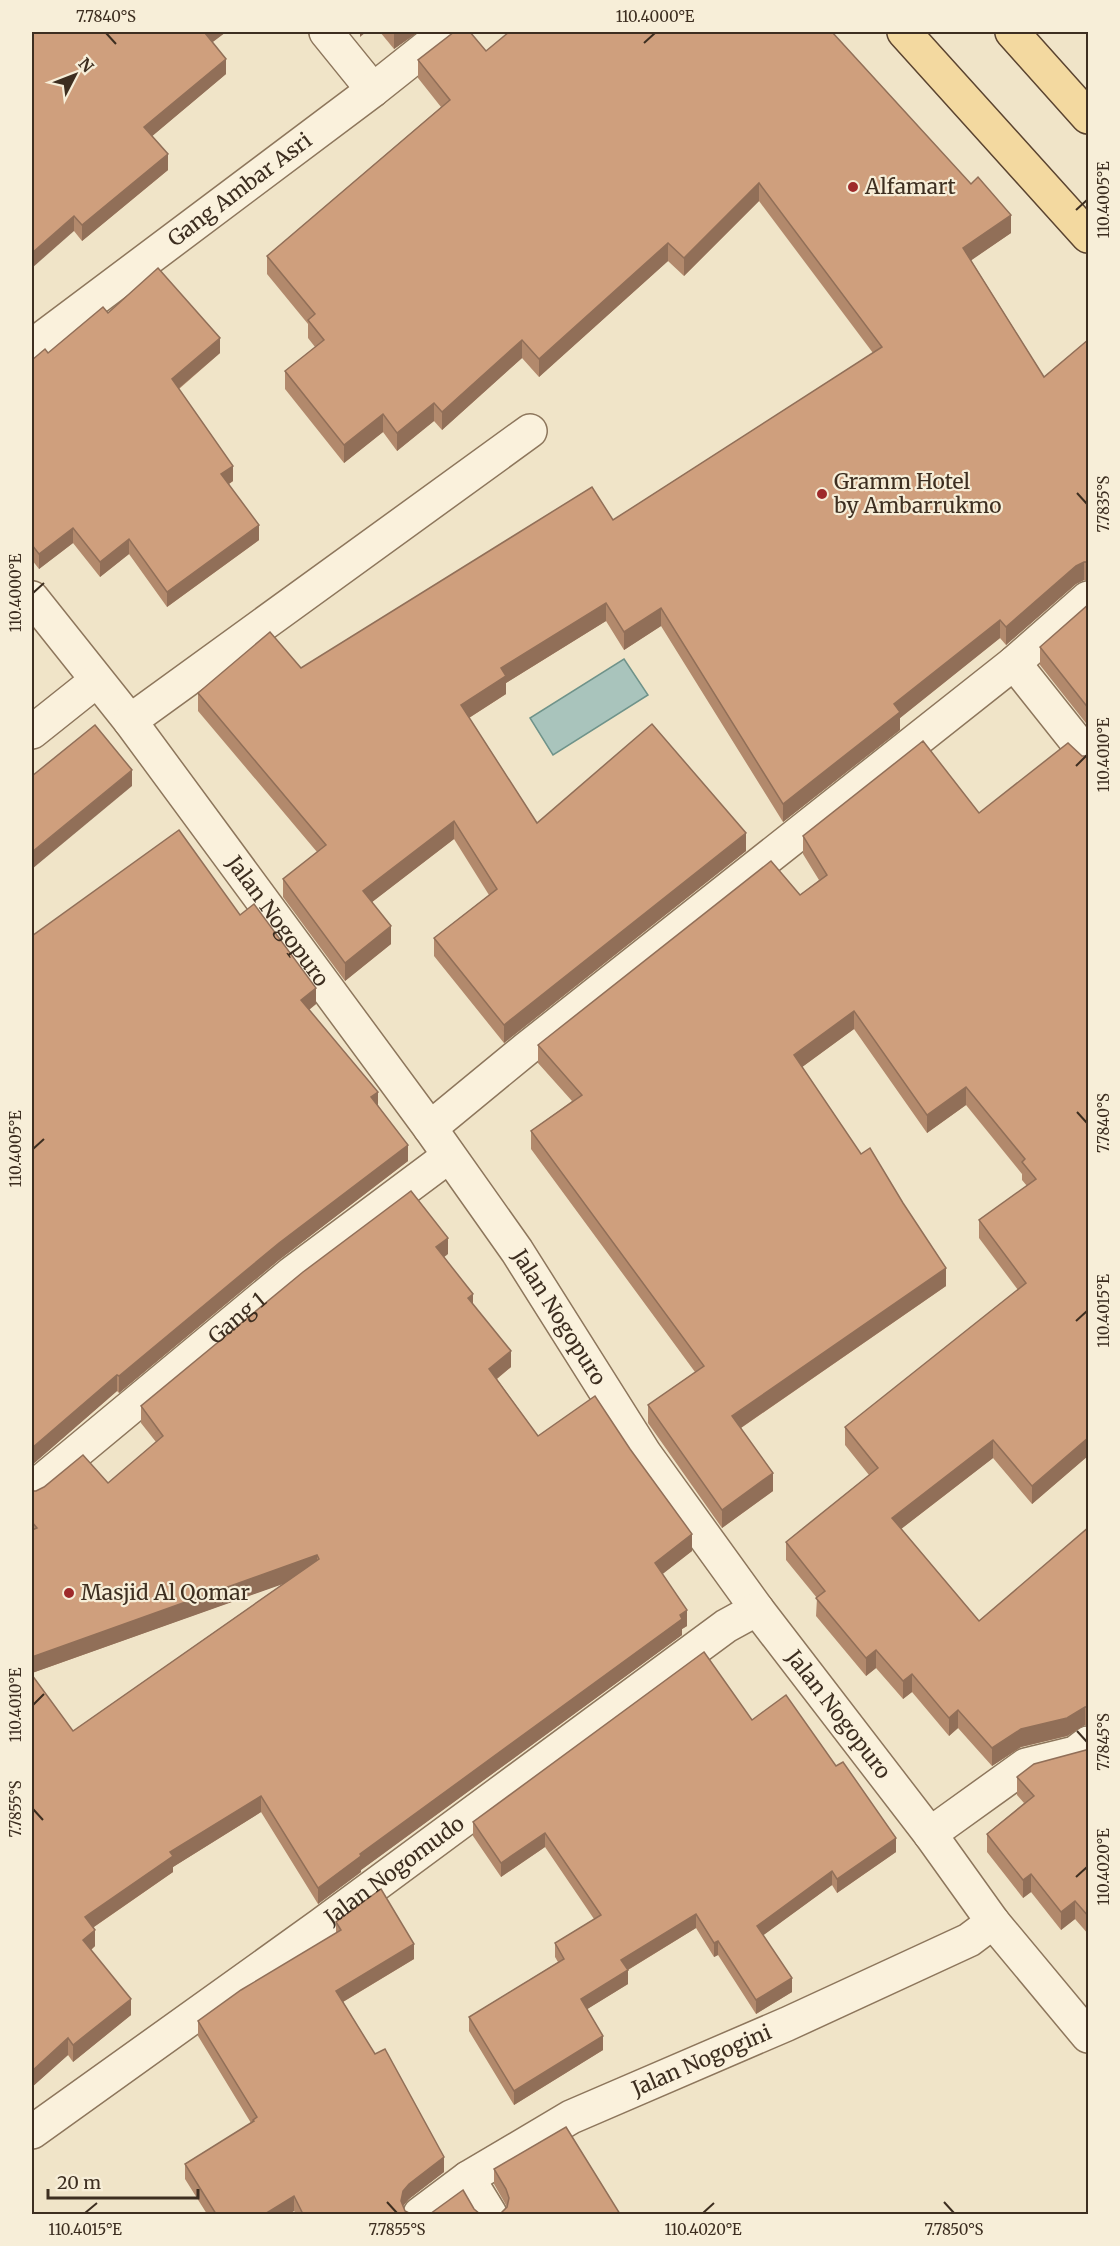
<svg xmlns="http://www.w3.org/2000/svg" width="1120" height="2246" viewBox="0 0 1120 2246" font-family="Merriweather,serif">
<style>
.water{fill:#a9c4bc;stroke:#6f938a;stroke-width:1.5}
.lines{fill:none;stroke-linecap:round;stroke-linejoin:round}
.minor-casing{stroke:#8d765c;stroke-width:36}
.major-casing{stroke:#5b4430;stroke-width:36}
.minor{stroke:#faf1dc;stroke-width:33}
.major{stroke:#f3d9a0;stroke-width:33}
.wall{fill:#b2896c}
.shaded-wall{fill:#916f58}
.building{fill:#cf9f7d;stroke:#916f58;stroke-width:1.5}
.ticks{fill:none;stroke:#3d2e20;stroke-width:2}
.poi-dot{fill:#9e2a2b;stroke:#f7eed8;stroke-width:2}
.labels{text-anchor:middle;stroke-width:4.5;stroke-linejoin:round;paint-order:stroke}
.poi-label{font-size:21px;fill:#3d2e20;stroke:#f7eed8;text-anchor:start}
.street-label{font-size:21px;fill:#3d2e20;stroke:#f7eed8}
.neatline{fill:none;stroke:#3d2e20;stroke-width:2}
.ticks-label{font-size:15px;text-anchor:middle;fill:#3d2e20}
</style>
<rect width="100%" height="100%" fill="#f0e4c8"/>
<polygon class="water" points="624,659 648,695 553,755 530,718"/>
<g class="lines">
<g class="minor-casing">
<g id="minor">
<polyline points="326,32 373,90"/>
<path id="s1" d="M 32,346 L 373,90 L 446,32"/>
<path id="s2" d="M 32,598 L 130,721 L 430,1128 L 517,1251 L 645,1454 L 757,1609 L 930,1834 L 993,1922 L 1088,2036"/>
<polyline points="1014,663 1088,756"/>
<polyline points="130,721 530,431"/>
<polyline points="32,732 96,681"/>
<polyline points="430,1128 526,1049 1014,663 1088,598"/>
<path id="s3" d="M 32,1489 L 291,1274 L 449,1156"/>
<polyline points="930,1834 1026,1765 1075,1753 1088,1743"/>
<path id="s4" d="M 32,2132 L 321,1925 L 726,1626 L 757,1609"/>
<polyline points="468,2178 490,2214"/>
<path id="s5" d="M 420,2214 L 468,2178 L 571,2117 L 787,2024 L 969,1940 L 993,1922"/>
</g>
</g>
<g class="major-casing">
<g id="major">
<polyline points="904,32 1088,236"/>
<polyline points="1012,32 1088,117"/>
</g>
</g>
<use href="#minor" class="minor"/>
<use href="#major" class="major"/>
</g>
<g class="wall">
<polygon points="32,32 226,32 212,42 226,74 152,136 168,170 82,241 74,231"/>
<polygon points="380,32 418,32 394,49"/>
<polygon points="486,51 1011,233 971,260 1044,377 1089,339 1089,580 1084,580 1076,584 1006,645 1000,638 900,718 900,730 783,822 661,626 624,650 606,621 506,683 506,694 469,718 537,823 746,851 504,1043 434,956 434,938 489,895 454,839 372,902 391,944 345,981 283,897 283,879 317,852 198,711 198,693 301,668 613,520 873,353 759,201 684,276 668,261 539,377 522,358 442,430 434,421 397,451 383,432 344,463 285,389 285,371 315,347 308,338 308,324 267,274 267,256 441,107 418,78 418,60"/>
<polygon points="108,313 220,353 179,389 233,481 229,484 259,540 167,607 129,554 100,577 73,543 39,569 32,560 32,360 48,353"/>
<polygon points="1089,604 1089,727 1040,665 1040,647"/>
<polygon points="1082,756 1089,756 1089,1455 1032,1504 993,1458 901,1529 979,1621 1089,1527 1089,1725 1085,1725 1067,1736 1021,1747 992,1766 958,1728 949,1736 912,1692 903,1699 876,1668 866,1676 816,1616 817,1598 786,1560 786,1542 869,1475 845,1445 845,1427 1018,1290 979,1238 979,1220 1027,1186 1022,1180 1022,1174 966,1105 927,1133 854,1029 802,1067 946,1286 741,1428 773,1491 722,1528 648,1423 648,1405 695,1372 531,1149 531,1131 572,1101 538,1063 538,1045 800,895 819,880 803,854 803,836 979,813"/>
<polygon points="240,915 316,1004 309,1010 378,1105 408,1161 279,1260 119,1393 117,1391 32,1465 32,936"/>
<polygon points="448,1254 444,1257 511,1367 497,1379 538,1436 692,1551 662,1574 687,1626 682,1629 682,1635 361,1870 361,1872 318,1904 261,1812 173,1867 173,1872 94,1927 95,1946 91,1950 131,2015 73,2062 68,2055 32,2087 73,1731 284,1583 32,1673 32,1491 36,1491 108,1483 156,1442 141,1423 141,1406"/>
<polygon points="752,1720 896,1852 837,1893 832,1885 763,1935 792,1992 756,2014 718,1955 714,1957 696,1928 628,1970 628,1984 587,2009 603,2050 514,2105 469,2031 469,2017 558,1962 555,1957 555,1943 594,1919 545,1847 501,1877 473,1836 473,1822"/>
<polygon points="1089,1748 1089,1935 1075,1919 1061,1930 1031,1892 1023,1898 987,1852 987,1834 1024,1803 1017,1795 1017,1777 1086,1750"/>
<polygon points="336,1922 414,1959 343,2002 444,2172 409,2199 403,2206 405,2211 411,2214 296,2214 294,2211 289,2214 207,2214 185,2179 185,2164 251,2123 198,2036 198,2021 336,1933"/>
<polygon points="494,2169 620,2214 507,2207 494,2184"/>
</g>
<g class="shaded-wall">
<polygon points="206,32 226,32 205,48 205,33"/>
<polygon points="360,32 366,32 360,37"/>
<polygon points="397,32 418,32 394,49 394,34"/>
<polygon points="226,59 226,74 144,143 144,127"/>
<polygon points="168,154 168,170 82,241 82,225"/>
<polygon points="759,183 759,201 684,276 684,258"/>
<polygon points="1011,215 1011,233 963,266 963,248"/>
<polygon points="74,216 74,231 32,268 32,253"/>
<polygon points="668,243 668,261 539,377 539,359"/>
<polygon points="220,338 220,353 172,394 172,379"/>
<polygon points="522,340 522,358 442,430 442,412"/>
<polygon points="434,403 434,421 397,451 397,433"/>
<polygon points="383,414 383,432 344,463 344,445"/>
<polygon points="233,466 233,481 221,489 221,474"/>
<polygon points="259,525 259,540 167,607 167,592"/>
<polygon points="73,528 73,543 39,569 39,554"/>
<polygon points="129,539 129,554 100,577 100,562"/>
<polygon points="1084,562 1084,580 1076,584 1006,645 1006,627 1076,566"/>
<polygon points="606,603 606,621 506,683 506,694 461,723 461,705 501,668"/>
<polygon points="661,608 661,626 624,650 624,632"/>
<polygon points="1000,620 1000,638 900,718 900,730 783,822 783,804 894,704"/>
<polygon points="132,770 132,786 32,869 32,852"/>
<polygon points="454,821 454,839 363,909 363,891"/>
<polygon points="746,833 746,851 504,1043 504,1025"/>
<polygon points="391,926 391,944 345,981 345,963"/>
<polygon points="316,988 316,1004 301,1016 301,1000"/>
<polygon points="854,1011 854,1029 794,1073 794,1055"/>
<polygon points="966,1087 966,1105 927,1133 927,1115"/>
<polygon points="378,1092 378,1109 371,1097"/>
<polygon points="408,1145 408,1161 279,1260 119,1393 119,1376 279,1243"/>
<polygon points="448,1238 448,1254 436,1263 436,1247"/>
<polygon points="946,1268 946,1286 732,1434 732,1416"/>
<polygon points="473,1294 473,1310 468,1298"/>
<polygon points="511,1351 511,1367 489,1385 489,1369"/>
<polygon points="117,1375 117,1391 32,1465 32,1448"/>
<polygon points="1089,1437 1089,1455 1032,1504 1032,1486"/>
<polygon points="993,1440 993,1458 892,1536 892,1518"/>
<polygon points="773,1473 773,1491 722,1528 722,1510"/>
<polygon points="692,1534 692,1551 655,1580 655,1563"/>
<polygon points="317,1555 317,1572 32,1673 32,1657"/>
<polygon points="687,1610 687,1626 682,1629 682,1635 361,1870 361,1872 318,1904 318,1888 360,1854"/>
<polygon points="876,1650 876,1668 866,1676 866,1658"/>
<polygon points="912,1674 912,1692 903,1699 903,1681"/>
<polygon points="1085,1707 1085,1725 1067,1736 1021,1747 992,1766 992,1748 1021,1729"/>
<polygon points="958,1710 958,1728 949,1736 949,1718"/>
<polygon points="261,1796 261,1812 173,1867 173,1872 85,1933 85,1917 170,1852"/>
<polygon points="545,1833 545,1847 501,1877 501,1863"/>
<polygon points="896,1838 896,1852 837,1893 837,1879"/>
<polygon points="832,1871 832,1885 757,1940 757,1926"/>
<polygon points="1031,1874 1031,1892 1023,1898 1023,1880"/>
<polygon points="1075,1901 1075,1919 1061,1930 1061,1912"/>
<polygon points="696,1914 696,1928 621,1974 621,1960"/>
<polygon points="95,1930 95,1946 83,1957 83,1940"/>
<polygon points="718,1941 718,1955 714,1957 714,1943"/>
<polygon points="414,1944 414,1959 336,2006 336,1991"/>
<polygon points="628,1970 628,1984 581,2013 581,1999"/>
<polygon points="792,1978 792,1992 756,2014 756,2000"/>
<polygon points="131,1999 131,2015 73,2062 73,2045"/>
<polygon points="603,2036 603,2050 514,2105 514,2091"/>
<polygon points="68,2038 68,2055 32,2087 32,2071"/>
<polygon points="444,2157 444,2172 409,2199 403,2206 401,2201 403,2191 409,2184"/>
<polygon points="294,2196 294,2211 289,2214 265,2214"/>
</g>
<g class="building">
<polygon points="32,32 206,32 205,33 226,59 144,127 168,154 82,225 74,216 32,253"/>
<polygon points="454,32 470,32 486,51 509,32 832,32 971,184 978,177 1011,215 963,248 1044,377 1089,339 1089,562 1084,562 1076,566 1006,627 1000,620 894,704 900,712 783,804 661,608 624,632 606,603 501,668 506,676 461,705 537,823 652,724 746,833 504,1025 434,938 497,889 454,821 363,891 391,926 345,963 283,879 326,845 198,693 270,632 301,668 592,487 613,520 882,347 759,183 684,258 668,243 539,359 522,340 442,412 434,403 397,433 383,414 344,445 285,371 324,340 308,320 315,314 267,256 450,100 418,60"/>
<polygon points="158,268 220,338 172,379 233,466 221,474 259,525 167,592 129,539 100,562 73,528 39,554 32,545 32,360 45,349 48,353 103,307 108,313"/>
<polygon points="1089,604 1089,709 1040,647"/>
<polygon points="95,725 132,770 32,852 32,776"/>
<polygon points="923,741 979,813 1068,743 1082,756 1089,756 1089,1437 1032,1486 993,1440 892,1518 979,1621 1089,1527 1089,1707 1085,1707 1067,1718 1021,1729 992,1748 958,1710 949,1718 912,1674 903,1681 876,1650 866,1658 816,1598 825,1591 786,1542 878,1468 845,1427 1026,1283 979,1220 1036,1179 1022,1162 1025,1159 966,1087 927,1115 854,1011 794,1055 861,1154 870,1148 903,1203 946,1268 732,1416 773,1473 722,1510 648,1405 704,1366 531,1131 582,1095 538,1045 771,861 800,895 827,875 803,836"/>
<polygon points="179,830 240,915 254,904 316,988 301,1000 378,1092 371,1097 408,1145 279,1243 119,1376 117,1375 32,1448 32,936"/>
<polygon points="411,1191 448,1238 436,1247 473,1294 468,1298 511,1351 489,1369 538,1436 595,1396 630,1449 692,1534 655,1563 687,1610 680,1615 682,1619 360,1854 361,1856 318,1888 261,1796 170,1852 173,1856 85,1917 95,1930 83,1940 131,1999 73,2045 68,2038 32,2071 32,1675 73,1731 319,1559 317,1555 32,1657 32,1530 37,1528 32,1522 32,1491 36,1491 44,1487 83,1455 108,1483 163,1436 141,1406 303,1272"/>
<polygon points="704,1652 752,1720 786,1695 836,1766 843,1762 896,1838 837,1879 832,1871 757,1926 792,1978 756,2000 718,1941 714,1943 696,1914 621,1960 628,1970 581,1999 603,2036 514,2091 469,2017 564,1959 555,1943 601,1915 545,1833 501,1863 473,1822"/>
<polygon points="1089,1748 1089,1917 1075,1901 1061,1912 1031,1874 1023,1880 987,1834 1034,1796 1017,1777 1034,1764 1086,1750"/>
<polygon points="381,1889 414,1944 336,1991 375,2054 385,2049 444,2157 409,2184 403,2191 401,2201 405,2211 411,2214 303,2214 294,2196 265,2214 216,2214 185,2164 254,2121 253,2120 257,2117 198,2021 241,1990 341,1930 336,1922"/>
<polygon points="566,2127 620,2214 500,2214 507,2207 509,2198 506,2189 494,2169"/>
<polygon points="463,2190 474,2209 480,2214 430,2214"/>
</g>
<path class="ticks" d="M 106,33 L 116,44M 644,43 L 655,33M 1076,210 L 1087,200M 1077,493 L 1087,504M 33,593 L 44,583M 1076,766 L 1087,755M 1077,1112 L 1087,1123M 33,1149 L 44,1139M 1076,1321 L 1087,1311M 33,1705 L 44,1694M 1077,1731 L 1087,1742M 33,1809 L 43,1820M 1076,1877 L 1087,1867M 387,2202 L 397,2213M 944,2202 L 954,2213M 85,2213 L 97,2203M 703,2213 L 714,2203"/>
<g class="poi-dot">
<circle cx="853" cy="187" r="6"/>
<circle cx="822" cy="494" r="6"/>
<circle cx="69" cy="1593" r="6"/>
</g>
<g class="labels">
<g class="poi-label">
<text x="865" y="194">Alfamart</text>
<text x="834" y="489">Gramm Hotel<tspan x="834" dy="24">by Ambarrukmo</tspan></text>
<text x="81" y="1600">Masjid Al Qomar</text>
</g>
<g class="street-label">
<text dy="7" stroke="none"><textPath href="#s1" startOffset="260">Gang Ambar Asri</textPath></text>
<text dy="7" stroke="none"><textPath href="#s2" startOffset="406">Jalan Nogopuro</textPath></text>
<text dy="7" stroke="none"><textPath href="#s2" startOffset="892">Jalan Nogopuro</textPath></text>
<text dy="7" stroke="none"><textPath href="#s3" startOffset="267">Gang 1</textPath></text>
<text dy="7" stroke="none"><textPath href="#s2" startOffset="1378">Jalan Nogopuro</textPath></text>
<text dy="7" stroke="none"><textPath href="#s4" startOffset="447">Jalan Nogomudo</textPath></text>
<text dy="7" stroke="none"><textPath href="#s5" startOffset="322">Jalan Nogogini</textPath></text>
</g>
</g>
<rect width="1120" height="2246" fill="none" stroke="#f7eed8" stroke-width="66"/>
<g transform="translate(75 75) rotate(48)" stroke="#f7eed8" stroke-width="4.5" paint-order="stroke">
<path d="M0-4.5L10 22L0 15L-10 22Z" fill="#3d2e20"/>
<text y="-9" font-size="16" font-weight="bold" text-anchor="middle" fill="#3d2e20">N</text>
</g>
<path d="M48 2189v9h150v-9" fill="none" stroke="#3d2e20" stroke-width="3"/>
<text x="57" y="2189" font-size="18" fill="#3d2e20" stroke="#f7eed8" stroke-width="4.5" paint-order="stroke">20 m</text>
<rect x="33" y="33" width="1054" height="2180" class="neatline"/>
<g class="ticks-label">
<text x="106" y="22">7.7840°S</text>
<text x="655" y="22">110.4000°E</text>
<text transform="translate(1104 200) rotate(-90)" y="5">110.4005°E</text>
<text transform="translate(1104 504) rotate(-90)" y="5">7.7835°S</text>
<text transform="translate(16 593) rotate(-90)" y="5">110.4000°E</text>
<text transform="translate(1104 755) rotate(-90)" y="5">110.4010°E</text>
<text transform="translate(1104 1123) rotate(-90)" y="5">7.7840°S</text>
<text transform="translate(16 1149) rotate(-90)" y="5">110.4005°E</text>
<text transform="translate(1104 1311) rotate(-90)" y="5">110.4015°E</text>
<text transform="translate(16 1705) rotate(-90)" y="5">110.4010°E</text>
<text transform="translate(1104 1742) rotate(-90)" y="5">7.7845°S</text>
<text transform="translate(16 1809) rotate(-90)" y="5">7.7855°S</text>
<text transform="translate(1104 1867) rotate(-90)" y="5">110.4020°E</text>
<text x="85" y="2235">110.4015°E</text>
<text x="397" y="2235">7.7855°S</text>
<text x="703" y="2235">110.4020°E</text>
<text x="954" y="2235">7.7850°S</text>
</g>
</svg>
